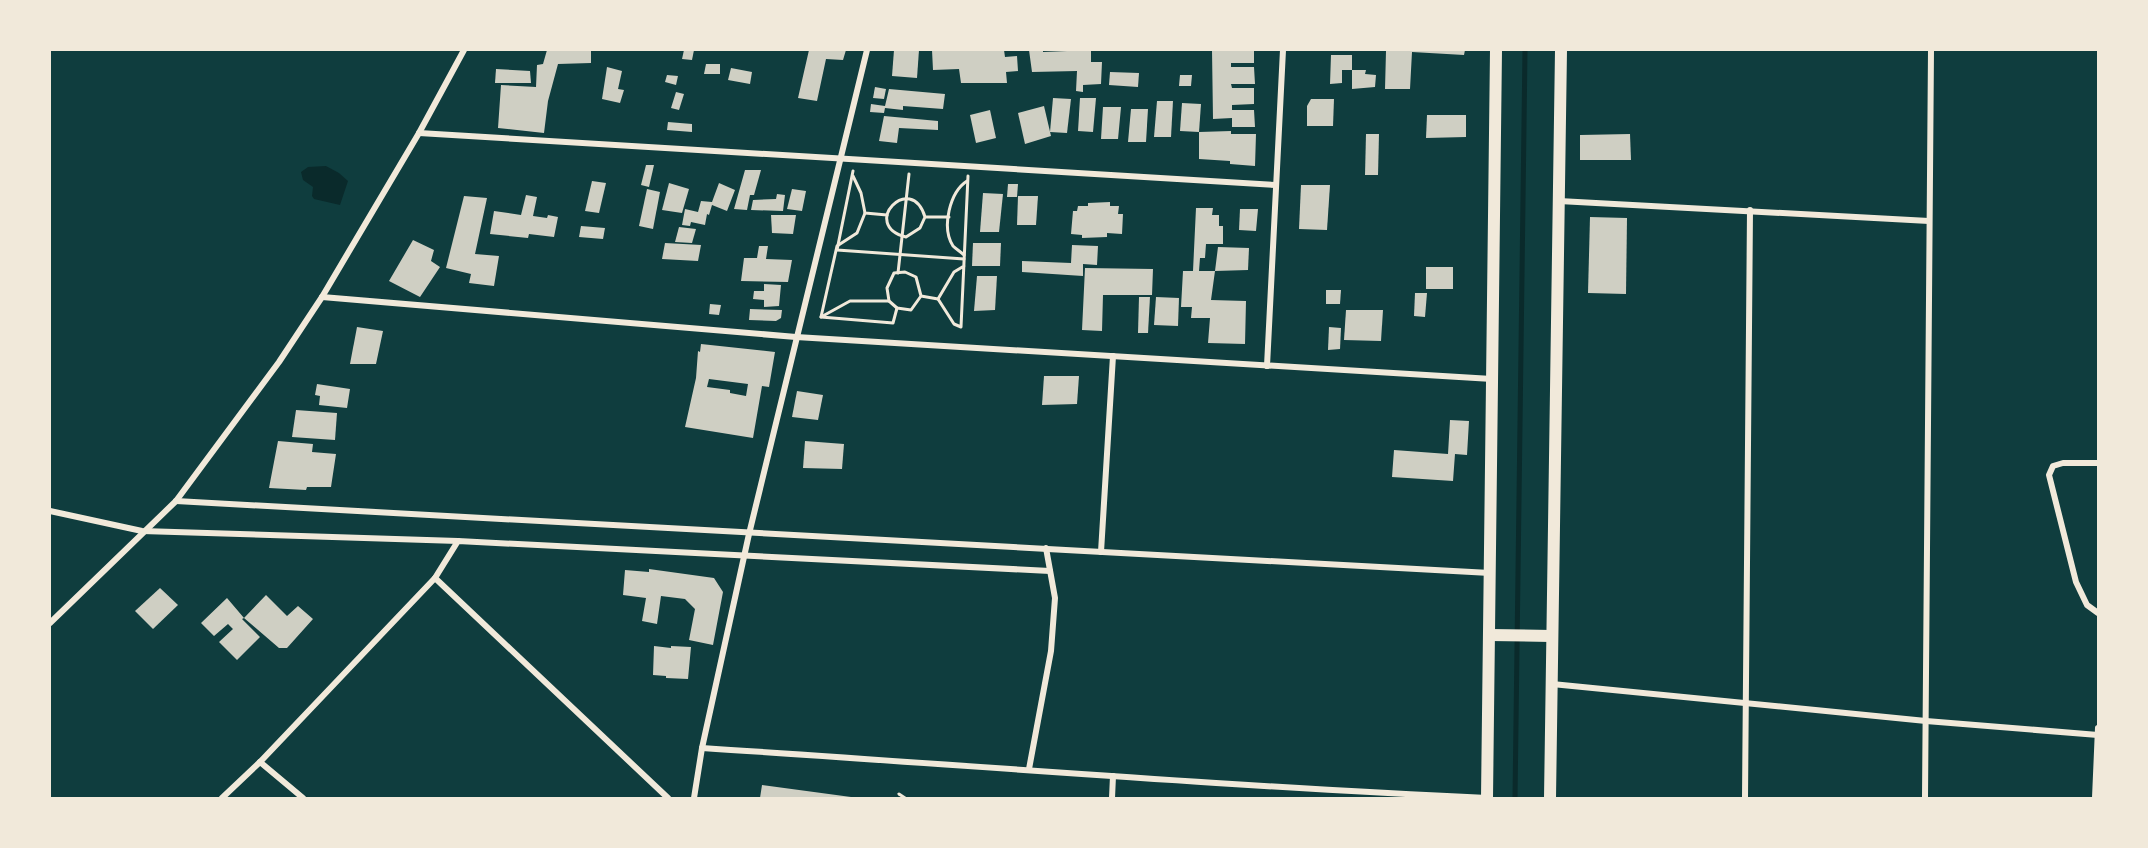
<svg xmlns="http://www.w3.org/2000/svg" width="2148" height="848" viewBox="0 0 2148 848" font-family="Figtree,sans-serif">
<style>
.water{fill:#0a2a2b}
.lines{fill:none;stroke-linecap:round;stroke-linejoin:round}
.stream{stroke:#0a2a2b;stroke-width:5}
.building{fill:#cfcfc3;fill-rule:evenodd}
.path{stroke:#f1e9da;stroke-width:3}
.minor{stroke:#f1e9da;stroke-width:6}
.secondary{stroke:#f1e9da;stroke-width:12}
</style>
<rect width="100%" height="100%" fill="#0f3d3e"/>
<polygon class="water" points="326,166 339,173 348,181 340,205 314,199 312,196 313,187 303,180 301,172 308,167"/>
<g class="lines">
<polyline class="stream" points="1515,798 1525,50"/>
</g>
<g class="building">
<polygon points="547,50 591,50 591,63 558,64 548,101 544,133 498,128 501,85 536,87 537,65 543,64"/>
<polygon points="684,50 694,50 692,60 682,59"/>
<polygon points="809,50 846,50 843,60 826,59 817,101 798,98"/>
<polygon points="894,50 919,50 917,78 892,76"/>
<polygon points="932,50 955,50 958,51 963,51 962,50 1004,50 1005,57 1017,56 1018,71 1006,72 1007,83 961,83 959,69 933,70"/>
<polygon points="1029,50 1043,50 1043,52 1091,50 1091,62 1102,62 1101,84 1083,85 1083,92 1076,91 1077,71 1032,72"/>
<polygon points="1212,50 1254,50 1254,63 1231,63 1231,67 1254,67 1255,84 1231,84 1232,88 1254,88 1254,104 1232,105 1232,110 1254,110 1255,127 1232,127 1232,118 1213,119"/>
<polygon points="1401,50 1465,50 1464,55 1412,52 1410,89 1385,89 1386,51 1401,51"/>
<polygon points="1331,55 1352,55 1352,70 1342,70 1342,83 1330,84"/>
<polygon points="706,64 720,64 720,74 704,74"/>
<polygon points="607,67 622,71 618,89 624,90 620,103 602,99"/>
<polygon points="731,68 752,72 750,84 728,80"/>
<polygon points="496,69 530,71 531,83 495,83"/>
<polygon points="1352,70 1366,70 1365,74 1376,75 1375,87 1352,89"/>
<polygon points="1110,72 1139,73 1138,87 1109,85"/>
<polygon points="667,75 678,76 676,85 665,82"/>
<polygon points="1180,75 1192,75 1191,86 1179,86"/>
<polygon points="875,87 886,89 884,99 873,98"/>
<polygon points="889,89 945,94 943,109 903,106 903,110 885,108 884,113 870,112 871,104 885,106"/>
<polygon points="676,92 684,94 679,110 671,108"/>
<polygon points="1053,98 1071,99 1067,133 1050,132"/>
<polygon points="1080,98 1096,98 1093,132 1078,131"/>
<polygon points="1311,99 1334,99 1333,126 1307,126 1307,106"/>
<polygon points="1157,101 1173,101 1171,137 1154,137"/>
<polygon points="1182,103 1201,104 1199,132 1180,131"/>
<polygon points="1044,106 1051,136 1025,144 1018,113"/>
<polygon points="1103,107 1121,107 1118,139 1101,139"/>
<polygon points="1131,109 1148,109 1146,142 1128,142"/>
<polygon points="990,110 996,138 976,143 970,115"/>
<polygon points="1427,115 1466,115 1466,137 1426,138"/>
<polygon points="884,116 938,121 938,130 899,128 897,143 879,141"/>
<polygon points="668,122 692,124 692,132 667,130"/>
<polygon points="1231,131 1231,134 1256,134 1255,166 1230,164 1230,161 1199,159 1199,132"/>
<polygon points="1366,134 1379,134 1378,175 1365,175"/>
<polygon points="1630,134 1631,160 1580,160 1580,135"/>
<polygon points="646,165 654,165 649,187 641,185"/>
<polygon points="745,170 761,170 754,195 750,195 747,210 734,209"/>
<polygon points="592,181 606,183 599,213 585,211"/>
<polygon points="669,183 689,189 682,213 662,210"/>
<polygon points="719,183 735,190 727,211 712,205 709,215 707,214 705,225 691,222 690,226 682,225 685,209 698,212 701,201 712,202"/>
<polygon points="1008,184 1018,184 1017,197 1007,197"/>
<polygon points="1301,185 1330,185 1327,230 1299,229"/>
<polygon points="647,189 660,192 653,229 639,226"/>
<polygon points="792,189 806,191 802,211 787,209"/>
<polygon points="983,193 1003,194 999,232 980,232"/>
<polygon points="777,194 785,195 783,211 751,210 753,200 776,199"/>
<polygon points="526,195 537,197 533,216 547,218 548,215 558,217 554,237 529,234 528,238 490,234 494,211 521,215"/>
<polygon points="464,196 487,198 475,254 499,256 494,286 469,283 471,274 446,268"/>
<polygon points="1018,196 1038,196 1036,225 1017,225"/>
<polygon points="1110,202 1110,206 1119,206 1118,214 1123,214 1122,234 1107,233 1107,237 1082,238 1082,235 1071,234 1073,211 1077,211 1078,206 1088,206 1088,203"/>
<polygon points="1196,208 1213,208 1212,215 1219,215 1219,226 1223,226 1223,244 1206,244 1205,258 1200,258 1199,271 1215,271 1211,300 1246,301 1245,344 1208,343 1210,318 1191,318 1192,307 1181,307 1183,271 1193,271"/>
<polygon points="1240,209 1258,209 1256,231 1239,230"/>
<polygon points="771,215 796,215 793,234 772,233"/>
<polygon points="1590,217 1627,218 1626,294 1588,293"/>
<polygon points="581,226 605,228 603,239 579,237"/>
<polygon points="679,227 696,229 692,243 675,242"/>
<polygon points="413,240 434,250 431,261 440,267 420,297 389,281"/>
<polygon points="665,243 701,245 698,261 662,259"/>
<polygon points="973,243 1001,243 1000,266 972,266"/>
<polygon points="1072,245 1098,246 1097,265 1083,264 1083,276 1022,272 1022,261 1071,263"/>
<polygon points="759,246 768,246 766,259 792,260 788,282 741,281 744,258 757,258"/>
<polygon points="1218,247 1249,248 1248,270 1215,271"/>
<rect x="1426" y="267" width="27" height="22"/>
<polygon points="1085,268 1153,269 1152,295 1103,295 1102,331 1082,330"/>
<polygon points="977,276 997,276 995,310 974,311"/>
<polygon points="764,284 781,285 779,306 764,307 764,300 753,299 754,291 764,291"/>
<polygon points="1326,290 1341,290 1340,304 1326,304"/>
<polygon points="1415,293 1427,293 1425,317 1414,316"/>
<polygon points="1139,297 1150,297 1148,333 1138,333"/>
<polygon points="1156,297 1179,298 1178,326 1154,325"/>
<polygon points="710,304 721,305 719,315 709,314"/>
<polygon points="750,309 782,310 781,318 776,321 749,320"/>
<polygon points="1346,310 1383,310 1381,341 1344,340"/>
<polygon points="357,327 383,331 376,364 350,364"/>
<polygon points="1329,327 1341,328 1340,349 1328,350"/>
<path d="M 701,344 L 775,352 L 769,387 L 762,386 L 753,438 L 685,427 L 696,378 L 698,351 L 700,352 ZM 709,379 L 748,384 L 746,396 L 730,393 L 730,390 L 707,387 Z"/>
<polygon points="1044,376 1079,376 1077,404 1042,405"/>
<polygon points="317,384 350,389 347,408 319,405 320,396 315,395"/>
<polygon points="797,391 823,395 818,420 792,417"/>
<polygon points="296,410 337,413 335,440 292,437"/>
<polygon points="1450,420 1469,421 1467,455 1455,454 1453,481 1392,477 1394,450 1448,454"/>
<polygon points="278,441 313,444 312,452 336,454 331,487 307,487 306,490 269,488"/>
<polygon points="805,441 844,444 842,469 803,468"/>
<polygon points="649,569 714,578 723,592 713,645 689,640 695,609 685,599 661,596 657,624 642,621 646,598 623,595 625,570 649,572"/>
<polygon points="160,588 178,605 153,629 135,611"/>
<polygon points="266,595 287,616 298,606 313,619 287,648 279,648 244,618"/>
<polygon points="227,598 244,618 242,619 260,637 237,660 219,642 233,629 228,624 214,636 201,623"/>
<polygon points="654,646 671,648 671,646 691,647 688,679 666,678 666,676 653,675"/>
<polygon points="762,785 851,797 851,798 760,798"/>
</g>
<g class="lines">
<g class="path">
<polyline points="853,171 837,250 964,259"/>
<polyline points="853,176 861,193 865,213 887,215"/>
<path d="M 925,217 L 920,228 L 906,237 C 859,225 911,171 925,217 L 949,217"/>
<path d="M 964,255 C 961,252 956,249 953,246 C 941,227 950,192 967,181"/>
<polyline points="964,266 954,272 938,299 954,324 961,327 968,176"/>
<polyline points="898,273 909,174"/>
<polyline points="921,296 916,277 905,272 894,273 887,288 889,301 897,308 911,310 921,296 938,299"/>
<polyline points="889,301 850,301 821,317 893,323 897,308"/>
<polyline points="821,317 837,246 857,233 865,213"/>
<polyline points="899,794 905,798"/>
</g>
<g class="minor">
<polyline points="419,133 1276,185"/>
<polyline points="1559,201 1929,221"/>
<polyline points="322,297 796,337 1492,379"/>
<polyline points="1267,366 1283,50"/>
<polyline points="2098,463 2063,463 2053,466 2049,475 2076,582 2087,605 2098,613"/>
<path d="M 176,501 C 614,526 1052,549 1490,573"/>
<polyline points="50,511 142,531 458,541"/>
<polyline points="1101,552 1113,356"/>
<polyline points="435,578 668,798"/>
<polyline points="50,623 176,501 279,362 322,297 419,133 464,50"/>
<polyline points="1552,684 1926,721 2098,735"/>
<path d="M 702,748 C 964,765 1225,786 1487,798"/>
<polyline points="260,762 303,798"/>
<polyline points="1029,769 1051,651 1055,598 1046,548"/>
<polyline points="222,798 260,762 435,578 458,541 1050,571"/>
<polyline points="694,798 702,748 749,534 867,50"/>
<polyline points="1112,798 1113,776"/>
<polyline points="1745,798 1750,210"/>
<polyline points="1925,798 1931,50"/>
<polyline points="2095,798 2098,728"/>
</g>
<g class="secondary">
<polyline points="1490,635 1551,636"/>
<polyline points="1487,798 1496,50"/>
<polyline points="1550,798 1561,50"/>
</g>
</g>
<rect width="2148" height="848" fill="none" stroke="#f1e9da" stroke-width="102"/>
</svg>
